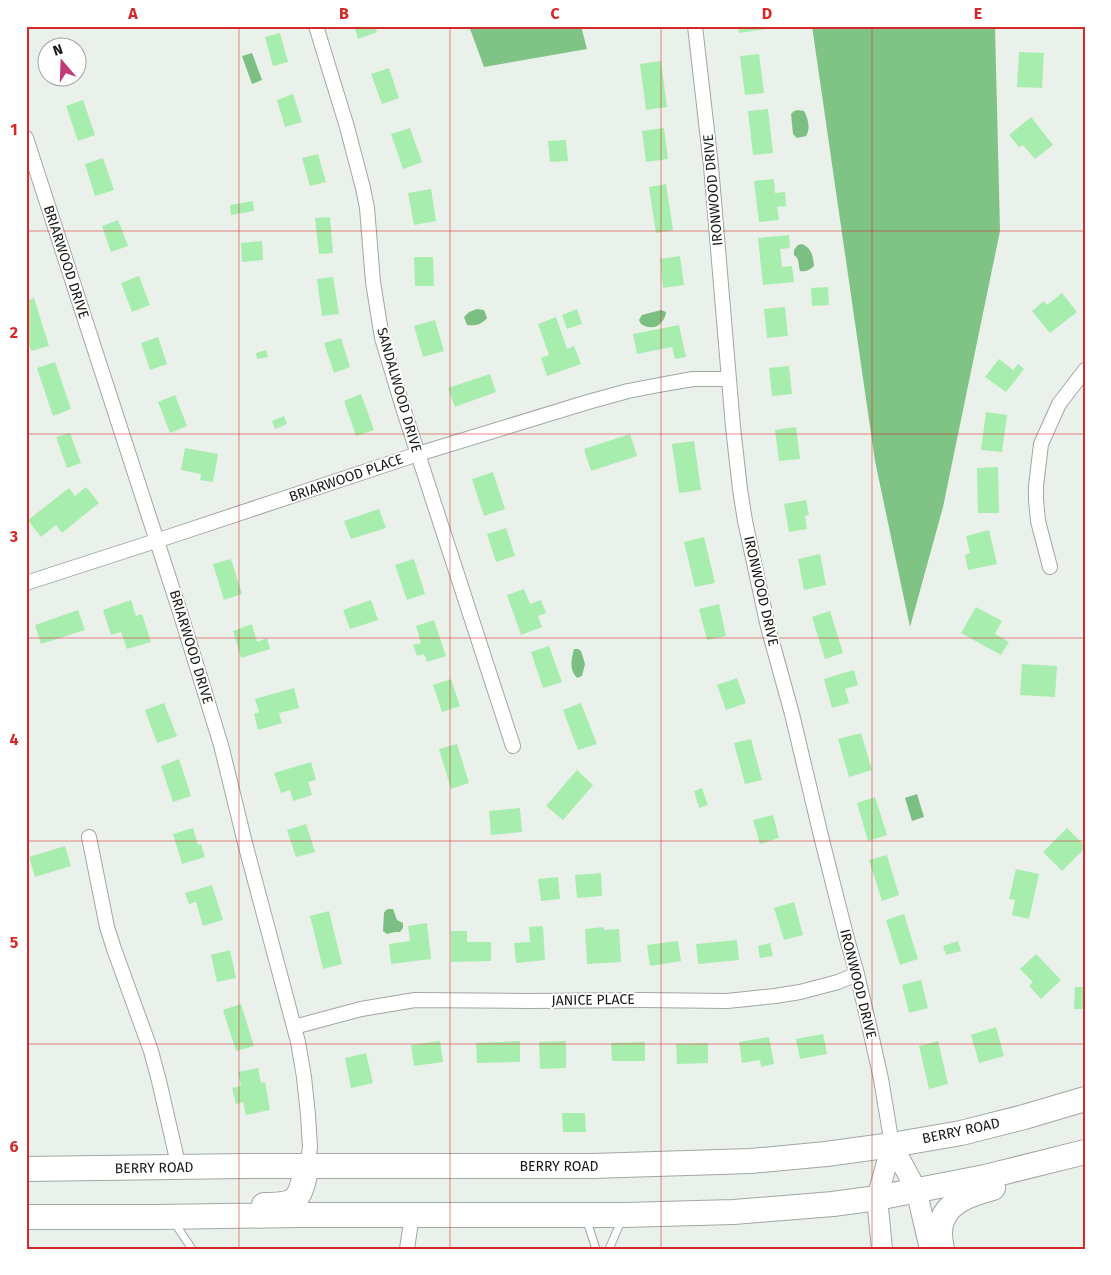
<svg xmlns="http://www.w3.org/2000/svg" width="1111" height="1275" font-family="'Fira Sans',sans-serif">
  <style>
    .forest { fill: #7fc385 }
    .water { fill: #7cbf82 }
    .building { fill: #a7edad }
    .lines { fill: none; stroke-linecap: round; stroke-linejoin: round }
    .service-casing { stroke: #a1a8a2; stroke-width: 9 }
    .minor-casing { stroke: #a1a8a2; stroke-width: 16 }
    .secondary-casing { stroke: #a1a8a2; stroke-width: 22 }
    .trunk-casing { stroke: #a1a8a2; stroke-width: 26 }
    .service { stroke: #fff; stroke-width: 7 }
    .minor { stroke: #fff; stroke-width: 14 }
    .secondary { stroke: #fff; stroke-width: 20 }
    .trunk { stroke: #fff; stroke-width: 24 }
    .grid { fill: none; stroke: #d62828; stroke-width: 1; stroke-opacity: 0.55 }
    .labels { text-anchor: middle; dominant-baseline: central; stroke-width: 4; stroke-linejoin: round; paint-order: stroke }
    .street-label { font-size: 14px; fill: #181a18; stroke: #fff }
    .neatline { fill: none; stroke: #d62828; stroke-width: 2 }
    .grid-label { font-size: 16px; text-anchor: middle; font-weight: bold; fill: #d62828 }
  </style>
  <rect width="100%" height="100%" fill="#eaf1ea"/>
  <!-- forest -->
  <path class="forest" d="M469,26h112l6,23 -103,18z
    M812,26h183l5,205 -57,276 -33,120 -35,-166z"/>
  <!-- water -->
  <path class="water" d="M252,53l10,27 -10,4 -10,-28z
    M798,110l6,1c4,8 7,17 2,25l-9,2 -4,-4 -2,-20 3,-3z
    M802,244c10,4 11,13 12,22 -4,4 -8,6 -14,5 -2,-6 0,-12 -6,-16v-5l4,-5z
    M477,309l7,1 3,8c-6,7 -12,8 -20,7l-3,-8 5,-5z
    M661,310l5,2c-1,8 -7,17 -17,15 -3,0 -5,-2 -8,-3l-2,-4 3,-5z
    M574,649h4l3,2 4,13 -3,12 -5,2c-8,-9 -6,-17 -3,-29z
    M917,794l7,23 -12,4 -7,-23z
    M388,909h5l4,11 6,3v5l-3,4h-5l-8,2 -4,-3 1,-18 1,-2z"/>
  <!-- building -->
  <path class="building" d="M354,26h21l2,6 -19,7z
    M738,26h28v3l-27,4z
    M280,33l8,29 -15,4 -8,-29z
    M65,40l3,8h-20l-1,8 -3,-9z
    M1019,52l25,1 -2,35 -25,-1z
    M759,54l5,39 -19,2 -5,-39z
    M661,61l6,46 -21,3 -6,-46z
    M389,68l10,30 -17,6 -11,-30z
    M293,94l9,28 -17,5 -8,-27z
    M83,100l12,35 -17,6 -12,-35z
    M768,109l5,44 -20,2 -5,-44z
    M1031,117l22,28 -18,14 -12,-14 -4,2 -10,-12z
    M410,128l12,34 -19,7 -12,-35z
    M664,128l4,31 -22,3 -4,-31z
    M566,140l2,21 -18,1 -2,-21z
    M318,154l8,28 -16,4 -8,-28z
    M103,158l11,32 -19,6 -10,-32z
    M774,179l1,14 10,-1 1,14 -9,1 2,13 -20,2 -5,-41z
    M666,184l7,46 -17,3 -7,-46z
    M431,189l5,32 -22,4 -6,-32z
    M253,201l1,10 -23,4 -1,-10z
    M330,217l3,36 -14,1 -4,-36z
    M118,220l10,26 -17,6 -9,-26z
    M789,235l1,13 -10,1 2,18 10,-1 2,16 -31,3 -5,-47z
    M262,241l1,19 -21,2 -1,-19z
    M680,256l4,29 -21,3 -3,-29z
    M414,257h19l1,29h-19z
    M139,276l11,29 -18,7 -11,-29z
    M333,277l6,37 -17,2 -5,-37z
    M828,287l1,18 -17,1 -1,-18z
    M1062,293l15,19 -27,21 -18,-22 12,-10 3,4z
    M34,298l15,48 -18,5 -5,-14v-36z
    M785,307l3,29 -21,2 -3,-29z
    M577,309l5,15 -15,5 -5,-14z
    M556,317l11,32 7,-3 7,18 -34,12 -6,-18 8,-3 -11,-31z
    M435,320l9,31 -21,6 -9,-31z
    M679,325l7,32 -11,2 -3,-12 -35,7 -4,-20z
    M158,337l9,27 -17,6 -9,-27z
    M341,338l9,29 -16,6 -10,-30z
    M266,350l2,7 -11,2 -1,-6z
    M999,359l14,11 5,-6 6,5 -18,23 -21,-15z
    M55,362l16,47 -18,7 -16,-48z
    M789,366l3,28 -20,2 -3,-28z
    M490,374l6,18 -41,15 -7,-19z
    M361,394l13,36 -18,6 -12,-35z
    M175,395l12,31 -17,7 -12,-31z
    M986,412l21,3 -5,37 -21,-2z
    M284,416l3,8 -12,5 -3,-8z
    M796,427l4,32 -21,2 -4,-31z
    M70,433l11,30 -14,5 -11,-31z
    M630,434l7,22 -46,15 -7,-22z
    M694,441l7,49 -22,3 -7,-49z
    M185,448l33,6 -5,28 -13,-2 1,-6 -20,-4z
    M998,467l1,46h-21l-1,-45z
    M493,472l12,37 -21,7 -12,-37z
    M86,487l13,16 -37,30 -6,-8 -15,12 -13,-17 41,-32 6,8z
    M806,500l3,15 -4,1 2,13 -18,3 -5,-28z
    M379,509l7,19 -35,11 -7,-18z
    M506,528l9,28 -19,6 -9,-28z
    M989,530l8,34 -29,6 -3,-15 5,-2 -4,-17z
    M704,537l11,46 -20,4 -11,-45z
    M820,554l6,31 -22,5 -6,-31z
    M231,559l11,35 -18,6 -11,-36z
    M414,559l11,35 -18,6 -12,-35z
    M524,589l6,15 11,-4 5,13 -8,3 4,11 -21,8 -14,-40z
    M131,600l5,16 6,-2 9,28 -24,7 -6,-17 -10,3 -8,-25z
    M371,600l7,20 -28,9 -7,-19z
    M719,604l7,32 -19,4 -8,-31z
    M976,607l26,14 -7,13 14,8 -8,13 -40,-22z
    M78,610l7,20 -44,14 -6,-19z
    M830,611l13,42 -18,6 -13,-42z
    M434,620l12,36 -19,6 -3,-8 -7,2 -4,-11 8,-2 -5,-17z
    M252,624l5,18 10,-4 3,11 -29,9 -8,-27z
    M549,646l13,36 -19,6 -12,-36z
    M1022,664l35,2 -2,31 -35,-2z
    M854,670l4,15 -13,4 4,14 -17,5 -8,-29z
    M737,678l9,25 -20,7 -9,-25z
    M451,679l9,27 -18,6 -9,-27z
    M294,688l5,20 -20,5 3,10 -24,7 -4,-16 5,-2 -4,-13z
    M164,703l13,33 -20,7 -12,-33z
    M581,703l16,41 -19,6 -15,-40z
    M861,733l11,37 -23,7 -11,-38z
    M751,739l11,41 -17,4 -11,-41z
    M457,744l12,39 -18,6 -12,-40z
    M179,759l12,37 -18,6 -12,-36z
    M311,762l5,18 -8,2 4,13 -19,6 -3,-11 -9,3 -7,-20z
    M577,770l16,15 -30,35 -17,-14z
    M702,788l6,17 -9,3 -5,-17z
    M875,797l12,38 -19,6 -11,-38z
    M520,808l2,24 -31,3 -2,-24z
    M773,815l6,23 -19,6 -7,-24z
    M306,824l9,28 -19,5 -9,-27z
    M193,828l5,17 3,-1 4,13 -23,7 -9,-30z
    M1067,828l18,18v2l-23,23 -19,-19z
    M65,846l6,20 -36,11 -6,-20z
    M887,855l12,40 -17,6 -13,-41z
    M1016,869l23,5 -10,45 -17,-4 3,-15 -6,-1z
    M601,873l1,23 -25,2 -2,-23z
    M558,877l2,22 -19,2 -3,-22z
    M212,885l11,35 -20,6 -7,-24 -7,2 -4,-11z
    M794,902l9,33 -19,5 -10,-32z
    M329,911l13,53 -19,5 -13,-53z
    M904,914l14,45 -18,6 -14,-45z
    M427,923l4,36 -40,5 -2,-20 21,-3 -2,-15z
    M543,926l2,34 -29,3 -2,-20 16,-1 -1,-15z
    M604,927v3l15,-1 2,33 -34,2 -2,-35z
    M451,931h16v11h24v19l-40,1z
    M737,940l2,20 -41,4 -2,-20z
    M678,941l3,20 -31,5 -3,-21z
    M958,941l3,10 -15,4 -3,-9z
    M770,943l3,13 -13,2 -2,-12z
    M230,950l6,28 -19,4 -6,-27z
    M1036,954l25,26 -20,19 -12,-13 4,-4 -13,-13z
    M921,980l7,28 -19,5 -7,-28z
    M1075,987h10v22h-11z
    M241,1004l13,42 -18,5 -13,-41z
    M996,1027l8,29 -25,7 -8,-28z
    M823,1034l4,20 -27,5 -4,-20z
    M769,1037l5,27 -13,3 -1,-7 -18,3 -3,-21z
    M440,1041l3,21 -29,4 -3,-21z
    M520,1041v21l-43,1 -1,-20z
    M566,1041v27l-26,1 -1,-27z
    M938,1041l10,43 -19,5 -10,-43z
    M645,1042v19h-33l-1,-18z
    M708,1043v20l-31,1 -1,-20z
    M366,1053l7,30 -22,5 -6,-30z
    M258,1068l3,15 4,-1 5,28 -24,5 -3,-13 -7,2 -4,-16 9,-2 -3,-14z
    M562,1113h23l1,19h-23z"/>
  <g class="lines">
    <!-- service casing -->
    <g class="service-casing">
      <path id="service" d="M586,1218l10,31
        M174,1222l18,27
        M609,1249l13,-30"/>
    </g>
    <!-- minor casing -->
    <g class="minor-casing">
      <path id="minor" d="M316,26l31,101 16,61 4,20 6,74 9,56 21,70 110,338
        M695,26l16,140 22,261 7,62 5,32 23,106 24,87 29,122 26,103 10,35 12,51 12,54 11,66
        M26,138l154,474 41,133 25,102 52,195 6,35 4,38 2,32 -3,20
        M1050,567l-12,-46 -2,-21v-14l5,-42 18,-40 26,-34
        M26,583l142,-46 250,-83 170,-52 40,-11 31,-6 34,-6h35
        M89,837l18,90 7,22 37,102 8,30 20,87
        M294,1027l67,-18 54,-9 114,1 113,-1 85,1 48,-5 25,-4 38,-10 19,-8
        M407,1249l5,-34"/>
    </g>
    <!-- secondary casing -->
    <g class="secondary-casing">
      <path id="secondary" d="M892,1145l24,44 14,60
        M882,1249l-5,-51 15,-53"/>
    </g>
    <!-- trunk casing -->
    <g class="trunk-casing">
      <path id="trunk" d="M26,1169l221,-3h345l159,-5 75,-7 66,-9 69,-12 63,-16 61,-18
        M264,1205c36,0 35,-6 43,-38
        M26,1217h130l143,-2h325l110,-3 99,-8 44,-6 108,-21 100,-25
        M942,1249c-1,-5 -2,-11 -2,-16 0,-30 30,-39 53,-45"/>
    </g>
    <!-- service -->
    <use href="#service" class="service"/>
    <!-- minor -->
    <use href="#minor" class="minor"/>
    <!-- secondary -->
    <use href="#secondary" class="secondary"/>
    <!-- trunk -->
    <use href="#trunk" class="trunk"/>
  </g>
  <!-- grid -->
  <path class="grid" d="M239,26v1223M450,26v1223M661,26v1223M872,26v1223M26,231h1059M26,434h1059M26,638h1059M26,841h1059M26,1044h1059"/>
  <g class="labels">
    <!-- street labels -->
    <g class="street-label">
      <text transform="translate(713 190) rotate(-95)">IRONWOOD DRIVE</text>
      <text transform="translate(66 262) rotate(72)">BRIARWOOD DRIVE</text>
      <text transform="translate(399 390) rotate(74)">SANDALWOOD DRIVE</text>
      <text transform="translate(346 478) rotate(-19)">BRIARWOOD PLACE</text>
      <text transform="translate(761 591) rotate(77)">IRONWOOD DRIVE</text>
      <text transform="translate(191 647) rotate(73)">BRIARWOOD DRIVE</text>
      <text transform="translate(858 984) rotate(76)">IRONWOOD DRIVE</text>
      <text transform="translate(593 1000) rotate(-1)">JANICE PLACE</text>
      <text transform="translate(961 1131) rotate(-12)">BERRY ROAD</text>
      <text x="559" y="1166">BERRY ROAD</text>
      <text transform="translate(154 1168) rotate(-1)">BERRY ROAD</text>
    </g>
  </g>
  <!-- border -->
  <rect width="1111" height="1275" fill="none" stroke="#ffffff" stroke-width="55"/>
  <!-- north arrow -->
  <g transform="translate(62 62) rotate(341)"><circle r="24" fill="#ffffff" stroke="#a3a3a3"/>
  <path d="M0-4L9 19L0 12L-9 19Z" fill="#c33b79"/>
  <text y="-8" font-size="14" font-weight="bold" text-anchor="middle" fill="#181a18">N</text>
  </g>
  <rect x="28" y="28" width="1056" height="1220" class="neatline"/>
  <g class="grid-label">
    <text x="133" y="19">A</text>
    <text x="344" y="19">B</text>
    <text x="555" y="19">C</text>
    <text x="767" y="19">D</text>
    <text x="978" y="19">E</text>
    <text x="14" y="135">1</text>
    <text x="14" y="338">2</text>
    <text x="14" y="542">3</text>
    <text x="14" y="745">4</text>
    <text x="14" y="948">5</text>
    <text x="14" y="1152">6</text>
  </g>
</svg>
